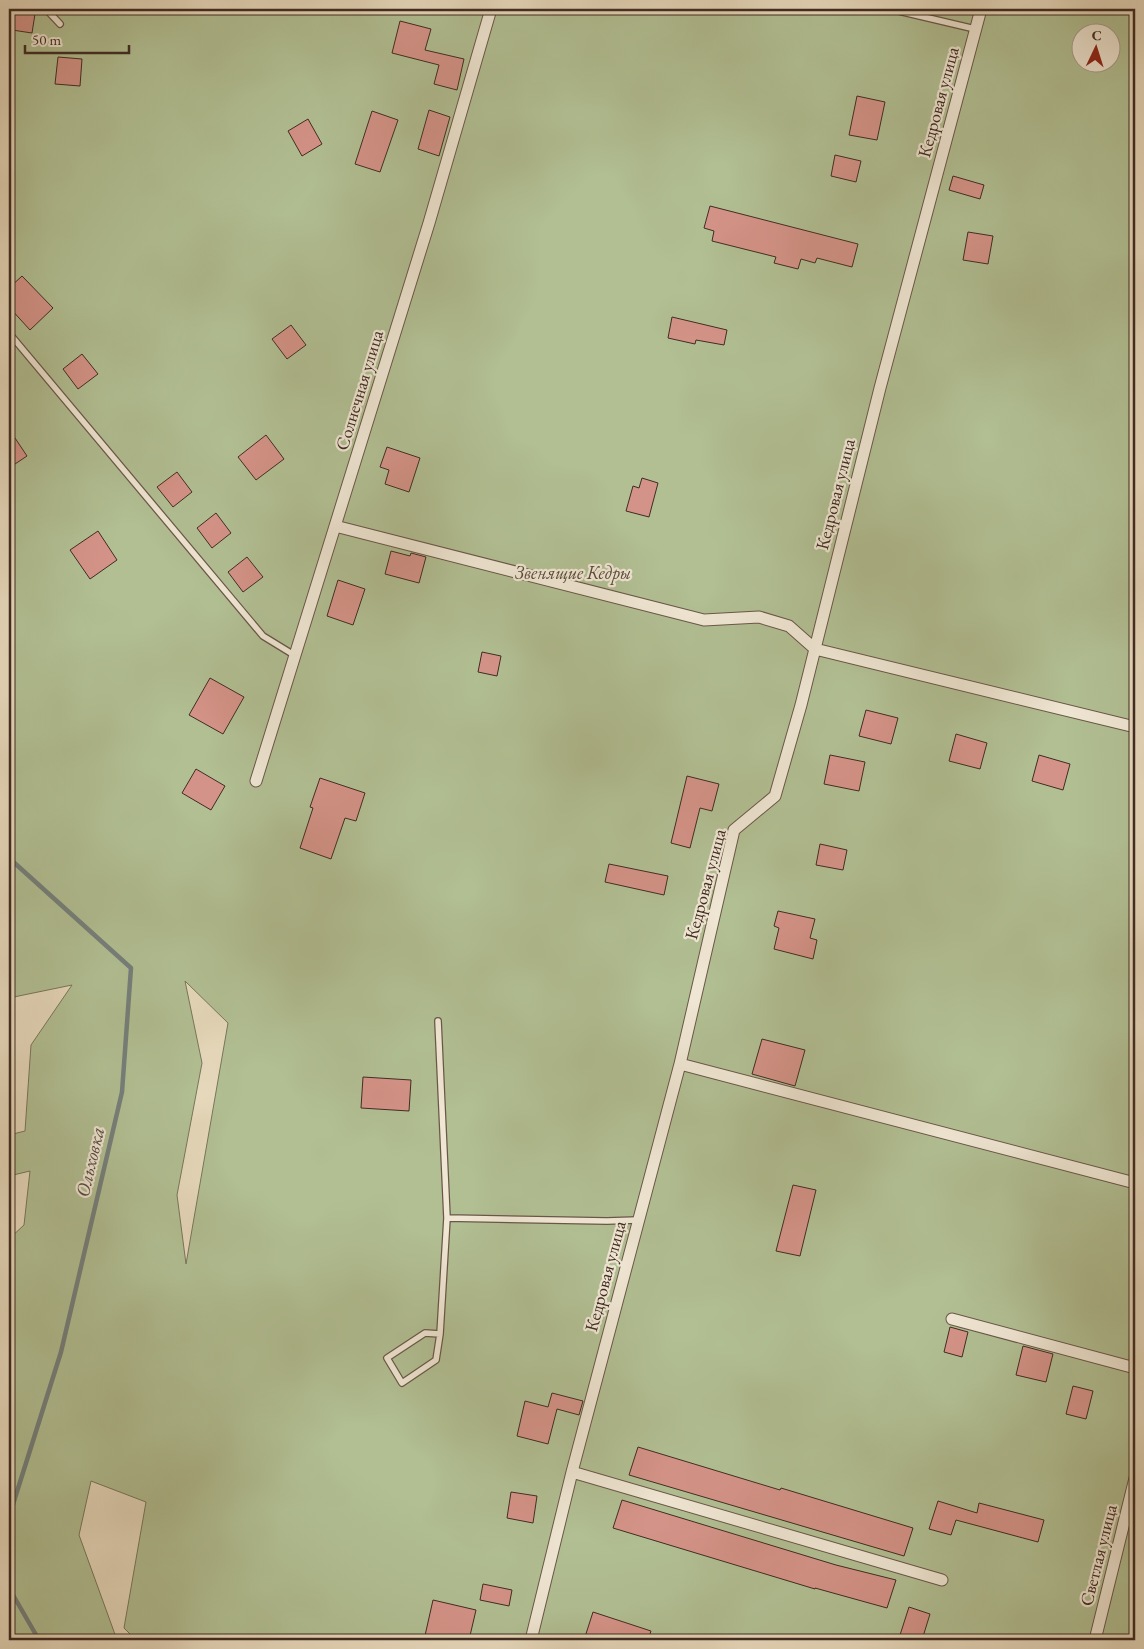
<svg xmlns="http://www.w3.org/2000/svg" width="1144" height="1649" font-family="'EB Garamond',serif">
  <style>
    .green { fill: #b1bf93; stroke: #78765b; fill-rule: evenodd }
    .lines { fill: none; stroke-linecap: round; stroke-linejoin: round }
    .stream { stroke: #75807c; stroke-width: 4.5 }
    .building { fill: #d49388; stroke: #402c23 }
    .lane-casing { stroke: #6a5749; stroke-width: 8 }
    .street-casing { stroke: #6a5749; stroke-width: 13 }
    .lane { stroke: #efe6d3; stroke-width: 5.5 }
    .street { stroke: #efe6d3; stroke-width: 11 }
    .labels { text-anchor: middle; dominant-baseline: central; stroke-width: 4.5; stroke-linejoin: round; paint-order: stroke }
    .street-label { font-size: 18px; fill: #402c23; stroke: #efe6d3 }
    .park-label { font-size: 18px; font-style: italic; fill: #574939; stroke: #efe6d3 }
    .water-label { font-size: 19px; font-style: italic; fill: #524841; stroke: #efe6d3 }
  </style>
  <rect width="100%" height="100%" fill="#e6d8bb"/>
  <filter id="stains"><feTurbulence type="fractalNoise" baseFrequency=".004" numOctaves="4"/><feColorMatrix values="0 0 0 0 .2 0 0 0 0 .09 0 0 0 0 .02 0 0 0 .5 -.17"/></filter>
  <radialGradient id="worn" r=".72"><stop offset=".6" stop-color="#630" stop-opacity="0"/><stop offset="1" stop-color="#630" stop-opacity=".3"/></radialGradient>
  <!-- green -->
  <path class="green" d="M9,9h1126v1631h-999l-12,-12 22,-126 -55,-21 -12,54 38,105h-108v-401l15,-14 6,-54 -21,5v-41l16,-4 6,-86 41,-60 -63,13zM1082,32h30v30h-30zM185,981l43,42 -42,241 -9,-69 25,-132z"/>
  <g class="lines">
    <!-- stream -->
    <path class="stream" d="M9,858l122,110 -9,124 -61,260 -52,165
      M9,1588l30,52"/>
  </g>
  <!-- building -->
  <path class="building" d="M15,11l20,3 -3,19 -20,-3z
    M400,21l31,8 -6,21 39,9 -7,31 -23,-6 5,-19 -47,-12z
    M58,57l24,2 -2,27 -25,-2z
    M857,96l28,6 -8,38 -28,-5z
    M429,110l21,7 -11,39 -21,-7z
    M372,111l26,9 -18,52 -25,-8z
    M308,119l14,25 -20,12 -14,-25z
    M835,155l26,6 -5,21 -25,-6z
    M953,176l31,9 -4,14 -31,-9z
    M710,206l148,38 -6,23 -35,-9 -2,5 -14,-4 -3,10 -24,-6 2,-6 -64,-16 2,-10 -10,-3z
    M968,232l25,4 -5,28 -25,-4z
    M22,276l31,32 -23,22 -21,-23v-19z
    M672,317l55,13 -3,15 -28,-5 -1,4 -27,-6z
    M291,325l15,20 -19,14 -15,-20z
    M82,354l16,20 -20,15 -15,-20z
    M9,429l18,27 -18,12z
    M266,435l18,24 -28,21 -18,-23z
    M387,447l33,11 -11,34 -24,-8 4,-14 -9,-3z
    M177,472l15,20 -19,15 -16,-20z
    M642,478l16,5 -9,34 -23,-6 7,-25 6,2z
    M216,513l15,20 -19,15 -15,-20z
    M98,531l19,29 -27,19 -20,-29z
    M391,551l19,5 1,-3 15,4 -7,26 -34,-9z
    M247,557l16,20 -20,15 -15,-20z
    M338,580l27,9 -12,36 -26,-9z
    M482,652l19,4 -4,20 -19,-4z
    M210,678l34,19 -21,37 -34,-19z
    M866,710l32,8 -7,26 -32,-8z
    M956,734l31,9 -7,26 -31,-8z
    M830,755l35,7 -6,29 -35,-7z
    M1039,755l31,9 -7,26 -31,-9z
    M196,769l29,17 -14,24 -29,-17z
    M687,776l32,8 -7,27 -12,-3 -10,40 -19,-5z
    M320,778l45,15 -9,28 -11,-3 -14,41 -31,-11 13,-40 -3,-1z
    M820,844l27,6 -4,20 -27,-5z
    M609,864l59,12 -4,19 -59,-13z
    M778,911l37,8 -5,19 7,2 -4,19 -39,-10 5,-21 -5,-2z
    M762,1039l43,11 -10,36 -43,-12z
    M363,1077l48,3 -2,31 -48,-3z
    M793,1185l23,5 -16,66 -24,-5z
    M950,1327l18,5 -6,25 -18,-5z
    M1023,1346l30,8 -7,28 -30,-7z
    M1073,1386l20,5 -7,28 -20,-5z
    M552,1393l31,8 -4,14 -22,-6 -9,35 -31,-8 8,-35 23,6z
    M638,1447l142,43 1,-2 132,40 -9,28 -275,-81z
    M511,1492l26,4 -4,27 -26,-5z
    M622,1500l214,65 60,15 -9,28 -72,-20v1l-202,-61z
    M938,1501l39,12 2,-10 65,17 -6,22 -82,-22 -5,15 -22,-6z
    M483,1584l29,6 -3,16 -29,-6z
    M433,1600l43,10 -7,30h-45z
    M909,1607l21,7 -8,26 -22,-5z
    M593,1612l58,19 -3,9h-64z"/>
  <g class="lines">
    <!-- lane casing -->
    <g class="lane-casing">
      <path id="lane" d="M46,9l14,15
        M890,9l85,20
        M9,333l254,303 31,19
        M438,1021l9,197 160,3 31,-1
        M440,1334l-15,-1 -38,25 15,25 34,-23 4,-26 7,-116"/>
    </g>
    <!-- street casing -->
    <g class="street-casing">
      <path id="street" d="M335,526l369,94 55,-3 30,9 26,23 320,78
        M256,781l173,-558 62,-214
        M680,1064l455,119
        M952,1319l183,49
        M572,1472l370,108
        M531,1640l41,-168 108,-408 54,-234 41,-34 26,-91 79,-317 101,-379
        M1095,1640l40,-162"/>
    </g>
    <!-- lane -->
    <use href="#lane" class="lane"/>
    <!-- street -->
    <use href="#street" class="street"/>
  </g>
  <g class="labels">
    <!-- street labels -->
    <g class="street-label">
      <text transform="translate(938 102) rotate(-75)">Кедровая улица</text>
      <text transform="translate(359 390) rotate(-73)">Солнечная улица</text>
      <text transform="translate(835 494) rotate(-76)">Кедровая улица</text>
      <text transform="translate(705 884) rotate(-75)">Кедровая улица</text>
      <text transform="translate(605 1276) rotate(-75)">Кедровая улица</text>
      <text transform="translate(1098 1555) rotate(-76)">Светлая улица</text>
    </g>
    <!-- park labels -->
    <g class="park-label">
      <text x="573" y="572">Звенящие Кедры</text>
    </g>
    <!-- water labels -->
    <g class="water-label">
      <text transform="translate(90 1162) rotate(-77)">Ольховка</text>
    </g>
  </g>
  <!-- margin -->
  <rect width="1144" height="1649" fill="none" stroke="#e6d8bb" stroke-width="30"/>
  <rect x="10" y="10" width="1124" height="1629" fill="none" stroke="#402c23" stroke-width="2.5"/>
  <rect x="15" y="15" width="1114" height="1619" fill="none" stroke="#402c23"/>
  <!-- north arrow -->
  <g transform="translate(1096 48) rotate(4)"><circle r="24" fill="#efe6d3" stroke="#a99c8d"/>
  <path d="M0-4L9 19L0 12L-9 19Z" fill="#8f2418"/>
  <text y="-8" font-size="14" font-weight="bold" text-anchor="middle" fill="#402c23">С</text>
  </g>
  <!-- scale -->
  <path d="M25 45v8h104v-8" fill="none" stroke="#402c23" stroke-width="2.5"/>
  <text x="32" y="45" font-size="15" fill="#402c23" stroke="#efe6d3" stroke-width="4" paint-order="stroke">50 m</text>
  <rect width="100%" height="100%" filter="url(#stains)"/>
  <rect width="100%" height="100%" fill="url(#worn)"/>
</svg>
